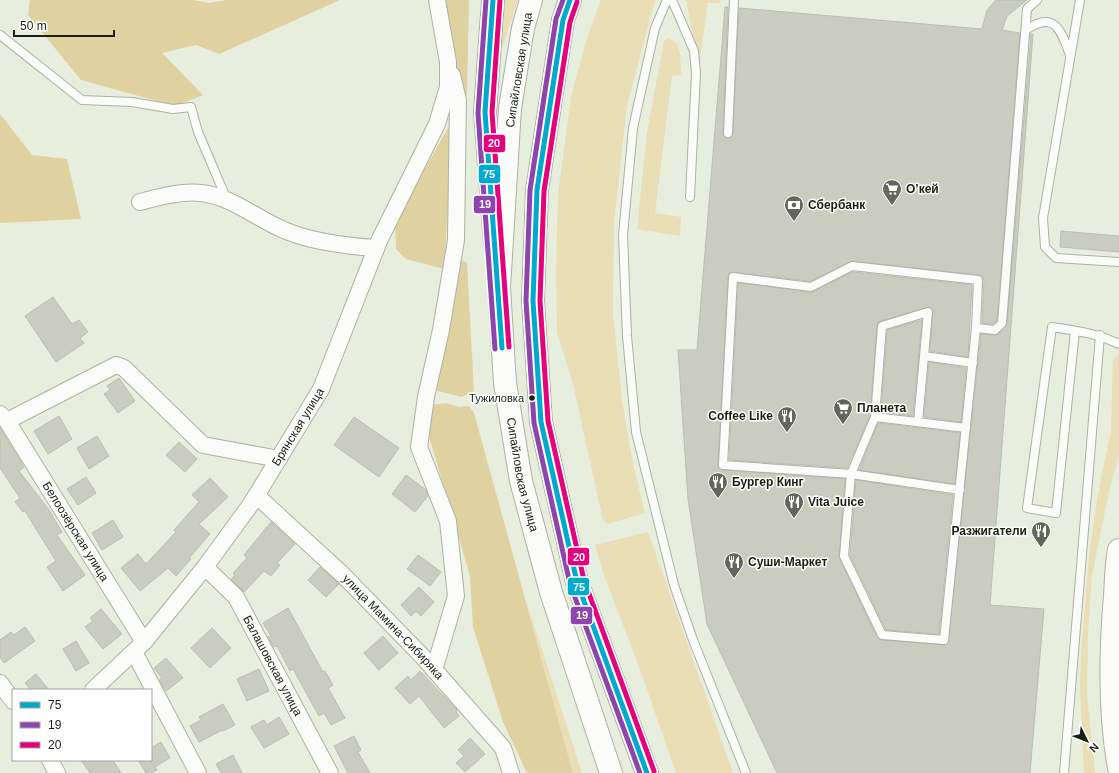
<svg xmlns="http://www.w3.org/2000/svg" width="1119" height="773" font-family="Arial,sans-serif">
  <style>
    .green { fill: #e9deb6 }
    .forest { fill: #e0d1a1 }
    .building { fill: #c9ccbe; stroke: #bbbeb0 }
    .lines { fill: none; stroke-linecap: round; stroke-linejoin: round }
    .lane-casing { stroke: #acb2a4; stroke-width: 10 }
    .street-casing { stroke: #acb2a4; stroke-width: 18 }
    .secondary-casing { stroke: #acb2a4; stroke-width: 24 }
    .primary-casing { stroke: #acb2a4; stroke-width: 24 }
    .lane { stroke: #fbfcfa; stroke-width: 8 }
    .street { stroke: #fbfcfa; stroke-width: 16 }
    .secondary { stroke: #fbfcfa; stroke-width: 22 }
    .primary { stroke: #fbfcfa; stroke-width: 22 }
    .bus-1-casing { stroke: #fff; stroke-width: 8 }
    .bus-2-casing { stroke: #fff; stroke-width: 8 }
    .bus-3-casing { stroke: #fff; stroke-width: 8 }
    .bus-1 { stroke: #00a9ce; stroke-width: 5 }
    .bus-2 { stroke: #8e44ad; stroke-width: 5 }
    .bus-3 { stroke: #e5007d; stroke-width: 5 }
    .bus-dot { fill: #1a1e13; stroke: #fff; stroke-width: 1.5 }
    .labels { text-anchor: middle; dominant-baseline: central; stroke-width: 3; stroke-linejoin: round; paint-order: stroke }
    .bus-label { font-size: 11px; fill: #1a1e13; stroke: #fff; text-anchor: end }
    .street-label { font-size: 12px; fill: #1a1e13; stroke: #fff }
    .poi-label { font-size: 12px; font-weight: bold; fill: #1a1e13; stroke: #fff; text-anchor: start }
    .line-badge { stroke: #fff; stroke-width: 1.5 }
    .badge-label { font-size: 11px; text-anchor: middle; font-weight: bold; fill: #fff }
  </style>
  <rect width="100%" height="100%" fill="#e7eedd"/>
  <!-- green -->
  <path class="green" d="M505,0h13l-17,52 -2,-1z
    M601,0h54l-28,106 -13,116 -1,92 9,86 11,64 12,49 -37,11 -5,-4 -30,-136 -16,-52 -1,-63 2,-75 13,-97 15,-56z
    M686,0h34v3h-12l-9,63z
    M669,38l9,7 2,9 1,21 -9,1 -17,137 26,4 -1,19 -43,-7 10,-96 17,-92z
    M1119,353v102l-9,32 -18,89 -4,58 -1,58 8,81h-11l-4,-86 1,-33 8,-98 8,-57 14,-69 2,-70z
    M648,532l85,241h-57l-39,-112 -32,-83 -10,-33z
    M526,600l56,173h-9z"/>
  <!-- forest -->
  <path class="forest" d="M30,0h163l16,3 18,-3h113l-121,54 -23,-9 -34,8 41,42 -28,11 -94,-26 -53,-65z
    M444,0h25l-2,95 -4,1 -11,-39z
    M0,114l32,41 35,4 14,60 -81,4z
    M448,128l5,3 -9,138 -38,-10 -10,-10 -1,-28z
    M461,261l6,1 7,129 -12,6 -28,-7 17,-73z
    M446,403l13,4 10,-1 5,7 99,360h-46l-24,-51 -30,-95 -3,-51 -44,-150 5,-21z"/>
  <!-- building -->
  <path class="building" d="M996,0h31l-20,16 -5,14 18,3 -23,288 -4,3 -11,-1 2,-43 -5,-5 -126,-14 -43,20 -80,-9 -2,5 -10,188v3l5,2 122,9 -6,79 38,79 5,3 62,5 4,-2 33,-309 16,1 10,-12 24,-289h2l-43,571 54,4 -14,164h-253l-70,-149 -19,-125 -10,-149h19l28,-343h3l-5,126 2,4 3,1 5,-5 6,-125 243,21 5,-19z
    M1061,231l58,5v16l-59,-5z
    M853,272l119,13 -4,72 -38,-6 3,-39 -4,-5 -49,14 -3,5 -7,90 -23,52 -118,-8 9,-177 73,9z
    M53,297l19,27 7,-4 9,12 -8,6 4,5 -28,19 -31,-46z
    M922,320l-9,96 -32,-4 6,-82z
    M929,362l37,6 -5,54 -37,-5z
    M119,378l16,23 -17,12 -14,-19 6,-4 -3,-4z
    M59,416l13,23 -24,15 -14,-23z
    M354,417l45,31 -20,29 -45,-32z
    M878,423l82,10 -5,51 -96,-14z
    M0,428l24,39 -5,4 30,39 13,22 -5,3 28,40 -22,16 -16,-24 9,-6 -31,-50 -2,1 -8,-10 5,-4 -20,-30z
    M97,436l12,20 -20,13 -12,-21z
    M179,442l18,17 -12,13 -19,-17z
    M406,475l20,15 2,6 -13,16 -23,-18z
    M86,477l10,16 -18,12 -11,-16z
    M210,478l18,19 -29,27 11,10 -21,24 2,1 -15,17 -8,-8 -28,23 -19,-23 17,-14 8,10 30,-32 -2,-2 25,-28 -7,-7z
    M856,480l97,15 -14,139 -53,-4 -36,-75z
    M113,520l10,17 -21,13 -10,-17z
    M271,522l24,22 -18,19 3,2 -9,11 -7,-5 -20,21 -13,-13 4,-4 -2,-2 14,-15 -3,-3z
    M418,555l23,17 -11,14 -23,-17z
    M320,567l19,17 -13,13 -18,-17z
    M419,587l15,15 -13,14 -5,-5 -5,5 -10,-11z
    M288,608l35,64 2,-1 8,14 -5,3 17,30 -14,7 -7,-12 -5,3 -26,-47 -3,2 -13,-25 -3,1 -6,-10 3,-1 -8,-13z
    M101,609l21,25 -19,15 -18,-22 8,-6 -3,-3z
    M25,627l10,14 -31,22 -4,-6v-17l11,-8 3,3z
    M212,628l19,20 -21,20 -19,-20z
    M383,636l15,17 -19,17 -15,-17z
    M76,641l13,22 -13,8 -13,-22z
    M166,658l17,20 -17,13 -7,-11 3,-2 -8,-10z
    M259,669l10,22 -22,10 -10,-22z
    M420,671l37,39 -1,2 3,4 -15,12 -25,-32 -9,8 -15,-16 13,-12 3,4z
    M36,674l13,16h-18l-6,-7z
    M223,704l12,21 -12,6 -1,-1 -23,12 -9,-16 11,-6 -2,-3z
    M279,717l10,17 -25,14 -13,-21 13,-7 3,5z
    M354,736l7,14 -3,2 12,21h-22l-14,-27z
    M470,738l15,16 -20,18 -9,-9 8,-7 -6,-6z
    M161,742l9,16 -15,9 2,3 -6,3h-5l-8,-13h13v-12z
    M233,755l9,18h-21l-5,-9z
    M81,760h32l8,13h-31z"/>
  <g class="lines">
    <!-- lane casing -->
    <g class="lane-casing">
      <path id="lane" d="M667,0l-12,28 -22,100 -10,107 4,101 9,96 38,153 19,55 53,133
        M672,0l22,51 2,22 -6,124
        M1080,0l-37,218 2,29 11,11 63,4
        M1026,30c28,-20 35,0 44,25
        M0,35l82,65 50,2 41,7 18,-2 7,25 29,68
        M728,133l6,-133
        M1075,331l-19,182 -29,-5 25,-181c25,4 44,6 67,17
        M924,356l49,7
        M875,417l7,-91 46,-14 -10,110
        M966,428l-91,-11 -24,57 -7,82 38,79 62,5 32,-312
        M960,490l-109,-16 -128,-9 10,-188 78,10 41,-21 126,14 -2,48 19,2 7,-7 25,-314 10,-9
        M1064,773l36,-438"/>
    </g>
    <!-- street casing -->
    <g class="street-casing">
      <g id="street">
        <path d="M140,202c19,-5 41,-11 61,-9 30,3 56,26 83,37 27,12 63,16 92,18"/>
        <path id="s1" d="M0,414l7,7 137,221"/>
        <path d="M7,421l109,-56 8,3 79,77 76,14"/>
        <path id="s2" d="M257,496l86,79 80,82 80,91 8,25"/>
        <path id="s3" d="M205,567l31,30 94,176"/>
        <path d="M134,652l64,121"/>
        <path d="M434,670l22,-74 -8,-75 -29,-74 7,-50 15,-67 15,-90 2,-140 -6,-25"/>
        <path d="M0,683l13,18"/>
        <path id="s4" d="M93,690l51,-48 61,-75 46,-63 70,-115 58,-148 58,-117 11,-37v-25l-11,-62"/>
        <path d="M50,760l7,13"/>
      </g>
    </g>
    <!-- secondary casing -->
    <g class="secondary-casing">
      <path id="secondary" d="M493,0l-8,112 10,130
        M1119,550c-3,15 -3,31 -4,46 -5,57 -6,116 4,172"/>
    </g>
    <!-- primary casing -->
    <g class="primary-casing">
      <g id="primary">
        <path id="s5" d="M531,0l-8,28 -13,80 -11,180 6,95 16,98 30,111 60,181"/>
        <path d="M570,0l-7,20 -26,170 -4,111 8,121 36,160 70,191"/>
      </g>
    </g>
    <!-- lane -->
    <use href="#lane" class="lane"/>
    <!-- street -->
    <use href="#street" class="street"/>
    <!-- secondary -->
    <use href="#secondary" class="secondary"/>
    <!-- primary -->
    <use href="#primary" class="primary"/>
    <!-- bus-1 casing -->
    <g class="bus-1-casing">
      <path id="bus-1" d="M493,0l-8,112 17,236
        M570,0l-7,20 -26,170 -4,111 8,121 36,160 70,191"/>
    </g>
    <!-- bus-2 casing -->
    <g class="bus-2-casing">
      <path id="bus-2" d="M486,0l-8,113 17,236
        M563,0l-7,19 -26,171 -4,111 8,122 36,161 70,189"/>
    </g>
    <!-- bus-3 casing -->
    <g class="bus-3-casing">
      <path id="bus-3" d="M500,0l-8,112 17,235
        M577,2l-7,20 -26,169 -4,110 8,120 36,159 70,191"/>
    </g>
    <!-- bus-1 -->
    <use href="#bus-1" class="bus-1"/>
    <!-- bus-2 -->
    <use href="#bus-2" class="bus-2"/>
    <!-- bus-3 -->
    <use href="#bus-3" class="bus-3"/>
  </g>
  <!-- icons -->
  <defs>
    <g id="supermarket-pin" transform="scale(1)"><path d="M0 17L-7.5 6A9.5 9.5 0 1 1 7.5 6Z" fill="#62675a" stroke="#fff"/><path d="M-6-5.5h2.5l.6 2H6L4.5 2H-2.5L-4.4-4H-6ZM-1.5 3.2a1.3 1.3 0 1 0 .1 0ZM3 3.2a1.3 1.3 0 1 0 .1 0Z" fill="#fff"/></g>
    <g id="bank-pin" transform="scale(1)"><path d="M0 17L-7.5 6A9.5 9.5 0 1 1 7.5 6Z" fill="#62675a" stroke="#fff"/><path d="M-6-4H6V4H-6ZM0-2.3a2.3 2.3 0 1 0 0 4.6a2.3 2.3 0 1 0 0-4.6Z" fill="#fff"/></g>
    <g id="restaurant-pin" transform="scale(1)"><path d="M0 17L-7.5 6A9.5 9.5 0 1 1 7.5 6Z" fill="#62675a" stroke="#fff"/><path d="M-5-6h1v4h1v-4h1v4h1v-4h1v5L-1.5 .5V6h-2V.5L-5-1ZM5-6V6H3V1.5H1.5Q1.5-4 5-6Z" fill="#fff"/></g>
  </defs>
  <g fill-rule="evenodd">
    <use href="#supermarket-pin" x="892" y="189"/>
    <use href="#bank-pin" x="794" y="205"/>
    <use href="#supermarket-pin" x="843" y="408"/>
    <use href="#restaurant-pin" x="787" y="416"/>
    <use href="#restaurant-pin" x="718" y="482"/>
    <use href="#restaurant-pin" x="794" y="502"/>
    <use href="#restaurant-pin" x="1041" y="531"/>
    <use href="#restaurant-pin" x="734" y="562"/>
  </g>
  <!-- markers -->
  <circle class="bus-dot" cx="532" cy="398" r="3.5"/>
  <g class="labels">
    <!-- bus labels -->
    <g class="bus-label">
      <text x="524" y="398">Тужиловка</text>
    </g>
    <!-- street labels -->
    <g class="street-label">
      <text transform="translate(519 70) rotate(-81)">Сипайловская улица</text>
      <text stroke="none"><textPath href="#s4" startOffset="335">Брянская улица</textPath></text>
      <text stroke="none"><textPath href="#s5" startOffset="479">Сипайловская улица</textPath></text>
      <text stroke="none"><textPath href="#s1" startOffset="140">Белоозёрская улица</textPath></text>
      <text stroke="none"><textPath href="#s2" startOffset="189">улица Мамина-Сибиряка</textPath></text>
      <text stroke="none"><textPath href="#s3" startOffset="121">Балашовская улица</textPath></text>
    </g>
    <!-- poi labels -->
    <g class="poi-label">
      <text x="906" y="189">О’кей</text>
      <text x="808" y="205">Сбербанк</text>
      <text x="857" y="408">Планета</text>
      <text x="773" y="416" text-anchor="end">Coffee Like</text>
      <text x="732" y="482">Бургер Кинг</text>
      <text x="808" y="502">Vita Juice</text>
      <text x="1027" y="531" text-anchor="end">Разжигатели</text>
      <text x="748" y="562">Суши-Маркет</text>
    </g>
  </g>
  <g class="line-badge">
    <rect x="483" y="134" width="23" height="19" rx="4" fill="#e5007d"/>
    <rect x="478" y="164" width="23" height="20" rx="4" fill="#00a9ce"/>
    <rect x="473" y="195" width="23" height="19" rx="4" fill="#8e44ad"/>
    <rect x="567" y="547" width="23" height="19" rx="4" fill="#e5007d"/>
    <rect x="567" y="577" width="23" height="19" rx="4" fill="#00a9ce"/>
    <rect x="570" y="606" width="23" height="19" rx="4" fill="#8e44ad"/>
  </g>
  <g class="badge-label">
    <text x="494" y="147">20</text>
    <text x="489" y="178">75</text>
    <text x="485" y="208">19</text>
    <text x="579" y="561">20</text>
    <text x="579" y="591">75</text>
    <text x="582" y="619">19</text>
  </g>
  <!-- legend -->
  <rect x="12" y="689" width="140" height="72" fill="#ffffff" stroke="#a3a5a1"/>
  <rect x="20" y="702" width="20" height="6" fill="#00a9ce" stroke="#a3a5a1"/>
  <text x="48" y="709" font-size="12" fill="#1a1e13">75</text>
  <rect x="20" y="722" width="20" height="6" fill="#8e44ad" stroke="#a3a5a1"/>
  <text x="48" y="729" font-size="12" fill="#1a1e13">19</text>
  <rect x="20" y="742" width="20" height="6" fill="#e5007d" stroke="#a3a5a1"/>
  <text x="48" y="749" font-size="12" fill="#1a1e13">20</text>
  <!-- north arrow -->
  <g transform="translate(1087 741) rotate(133)" stroke="#ffffff" stroke-width="3" paint-order="stroke">
  <path d="M0-3L7 15L0 10L-7 15Z" fill="#1a1e13"/>
  <text y="-6" font-size="11" font-weight="bold" text-anchor="middle" fill="#1a1e13">N</text>
  </g>
  <!-- scale -->
  <path d="M14 30v6h100v-6" fill="none" stroke="#1a1e13" stroke-width="2"/>
  <text x="20" y="30" font-size="12" fill="#1a1e13" stroke="#ffffff" stroke-width="3" paint-order="stroke">50 m</text>
</svg>
